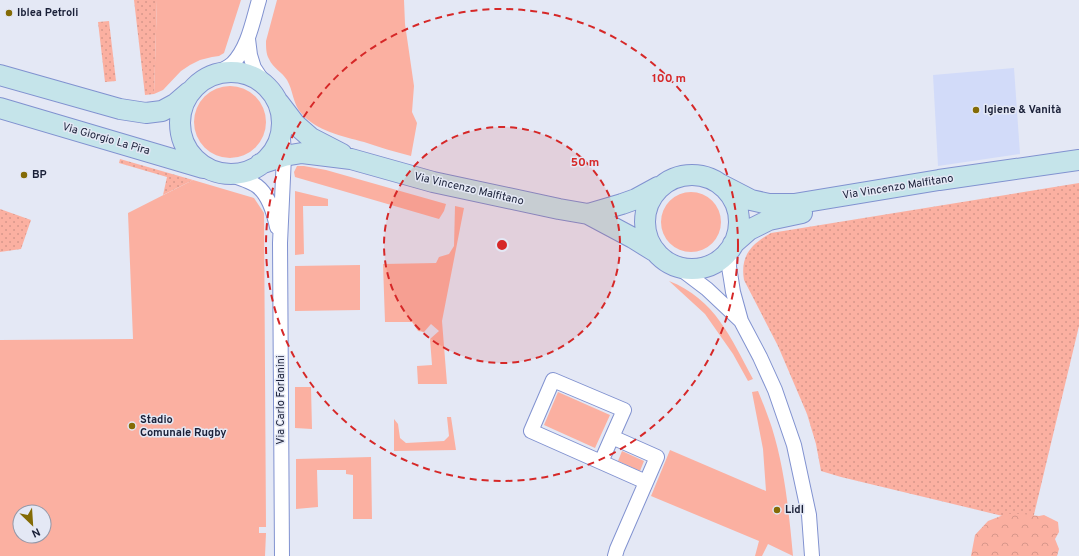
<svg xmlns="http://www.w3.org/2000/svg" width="1079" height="556" font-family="Overpass,sans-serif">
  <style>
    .built { fill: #d2dbf9 }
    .grass { fill: url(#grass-dots) }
    .forest { fill: url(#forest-crowns) }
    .garden { fill: #fbb0a1; fill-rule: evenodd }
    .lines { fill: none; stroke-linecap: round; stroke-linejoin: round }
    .street-casing { stroke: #8192d0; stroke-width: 16 }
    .secondary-casing { stroke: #8192d0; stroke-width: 22 }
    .street { stroke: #fff; stroke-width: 14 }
    .secondary { stroke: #c5e4ea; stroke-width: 20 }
    .ring { fill: none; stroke: #d62828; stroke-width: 2; stroke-dasharray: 7 5 }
    .poi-dot { fill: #846b06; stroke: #e4e8f5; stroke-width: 1.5 }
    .labels { text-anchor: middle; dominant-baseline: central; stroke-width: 3; stroke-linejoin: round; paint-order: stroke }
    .poi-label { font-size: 11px; font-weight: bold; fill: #191f37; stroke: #e4e8f5; text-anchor: start }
    .street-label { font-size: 11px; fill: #191f37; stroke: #e4e8f5 }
    .centre { fill: #d62828; stroke: #e4e8f5; stroke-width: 2 }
    .ring-label { font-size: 12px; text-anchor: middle; font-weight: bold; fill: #d62828; stroke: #e4e8f5; stroke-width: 3; stroke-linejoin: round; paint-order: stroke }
  </style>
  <defs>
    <pattern id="grass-dots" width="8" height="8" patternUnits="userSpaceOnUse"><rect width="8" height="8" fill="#fbb0a1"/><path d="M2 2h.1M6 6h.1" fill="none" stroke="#d7978b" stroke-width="1.8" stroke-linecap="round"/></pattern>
    <pattern id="forest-crowns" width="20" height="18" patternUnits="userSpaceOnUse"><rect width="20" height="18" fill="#fbb0a1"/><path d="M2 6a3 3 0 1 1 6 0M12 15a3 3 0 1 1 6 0" fill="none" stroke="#d7978b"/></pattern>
  </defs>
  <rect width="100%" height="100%" fill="#e4e8f5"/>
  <!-- built -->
  <path class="built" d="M1014,68l6,86 -82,12 -5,-91z"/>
  <!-- grass -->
  <path class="grass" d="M134,0h23l-3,94 -9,1z
    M109,21l7,60 -11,1 -7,-60z
    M120,159l73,21 -30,15 4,-18 -48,-14z
    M1079,183v143l-47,197 -191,-46 -20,-6 -5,-27 -9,-30 -29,-68 -34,-66c-4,-24 7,-36 27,-47z
    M0,209l31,11 -10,29 -21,3z"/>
  <!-- forest -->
  <path class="forest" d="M1006,514h16l17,2 5,-1 14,7 1,10 -4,7 4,10 -2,7h-86l4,-21 13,-14z"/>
  <!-- garden -->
  <path class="garden" d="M157,0h84l-17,53 -5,3 -7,1 -12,3 -10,5 -9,6 -18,19 -9,4z
    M277,0h127l1,24 9,62 -2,26 5,11 -6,33c-16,-4 -32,-9 -47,-14 -22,-6 -48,-11 -63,-29 -8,-9 -8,-23 -14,-33 -5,-8 -14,-12 -18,-21 -3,-5 -3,-12 -3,-18z
    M194 122a36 36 0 1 1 72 0a36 36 0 1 1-72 0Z
    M297,166h7l22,4 120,34 -2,7 -5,8 -144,-42 -1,-5z
    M193,180l61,18 10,15 2,314h-7v6h7l-1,23h-265v-216l133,-1 -5,-126zM20,512h24v24h-24z
    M295,191l33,8v7h-25l1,48 -9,1z
    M661 222a30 30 0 1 1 60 0a30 30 0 1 1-60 0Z
    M455,206l9,2 -22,113 5,63h-29l-1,-18 15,-1 -2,-26 9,-8 -8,-7 -7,8 -6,-1 -6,-9h-27l-2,-58 53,-1 3,-6 10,-3 5,-8z
    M360,265v45l-65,1v-45z
    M669,281c46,18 62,57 84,98l-5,2 -15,-27 -28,-40z
    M295,387h16l1,42 -17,-1z
    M758,391c5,12 10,25 14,37 13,42 17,85 21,128l-25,-12 -6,12h-7l4,-15 -108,-45 19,-46 96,41 -3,-42 -11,-57z
    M558,392l52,23 -15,33 -51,-23z
    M447,417h4l5,33 -62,1v-32l4,5 2,14 6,5 38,-2 5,-5z
    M622,451l22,10 -4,10 -22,-10z
    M371,457l1,62h-19v-44l-7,-1v-4h-29l1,37 -22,2v-50z"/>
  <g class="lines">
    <!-- street casing -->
    <g class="street-casing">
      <path id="street" d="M248,39l2,16 4,13 12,18
        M213,75c6,-3 14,-7 19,-11 16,-15 21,-44 27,-64
        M282,121l2,35 -4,87 2,313
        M224,173c10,3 25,7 33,13 12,9 17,27 20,41
        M730,249l-1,18 2,12 2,13 8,29 19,36 15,33 19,55 15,70 3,41
        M678,267l29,22 34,32
        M601,462l11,-25
        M615,556l2,-7 40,-92 -45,-20 12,-27 -71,-30 -22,51 115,51"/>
    </g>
    <!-- secondary casing -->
    <g class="secondary-casing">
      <path id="secondary" d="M180 123a51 51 0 1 1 102 0a51 51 0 1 1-102 0Z
        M0,75l120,34 26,4 16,-2 13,-7 14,-12
        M279,103l16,21 16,14 31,16
        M0,108l203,60
        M260,164l24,-8 18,-3 49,6 82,23 126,27 29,5 45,24 21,13
        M645 222a47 47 0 1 1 94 0a47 47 0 1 1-94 0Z
        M720,184l31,16 18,4h25l145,-24 140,-20
        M588,214l34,-10 14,-5 22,-12
        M733,244l16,-14 20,-10 33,-7"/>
    </g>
    <!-- street -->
    <use href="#street" class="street"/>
    <!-- secondary -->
    <use href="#secondary" class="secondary"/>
  </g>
  <!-- distance rings -->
  <circle cx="502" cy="245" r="118" fill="#d62828" fill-opacity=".12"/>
  <g class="ring">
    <circle cx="502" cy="245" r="118"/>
    <circle cx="502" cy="245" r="236"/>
  </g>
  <!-- markers -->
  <g class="poi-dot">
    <circle cx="9" cy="13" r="4"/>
    <circle cx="976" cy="110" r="4"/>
    <circle cx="24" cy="175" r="4"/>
    <circle cx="132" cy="426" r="4"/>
    <circle cx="777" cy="510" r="4"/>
  </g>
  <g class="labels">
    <!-- poi labels -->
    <g class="poi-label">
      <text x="17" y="13">Iblea Petroli</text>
      <text x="984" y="110">Igiene &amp; Vanità</text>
      <text x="32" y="175">BP</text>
      <text x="140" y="420">Stadio<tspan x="140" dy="13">Comunale Rugby</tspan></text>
      <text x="785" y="510">Lidl</text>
    </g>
    <!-- street labels -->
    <g class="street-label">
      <text transform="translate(106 139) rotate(16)">Via Giorgio La Pira</text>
      <text transform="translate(898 187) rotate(-9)">Via Vincenzo Malfitano</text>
      <text transform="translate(469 189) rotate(13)">Via Vincenzo Malfitano</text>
      <text transform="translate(281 400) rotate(-90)">Via Carlo Forlanini</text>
    </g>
  </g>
  <circle cx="502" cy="245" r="6" class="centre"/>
  <g class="ring-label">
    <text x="669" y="82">100 m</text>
    <text x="585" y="166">50 m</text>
  </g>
  <!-- north arrow -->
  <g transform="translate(32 524) rotate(155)"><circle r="19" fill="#e4e8f5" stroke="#9398a9"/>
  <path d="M0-3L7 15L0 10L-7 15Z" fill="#846b06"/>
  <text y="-6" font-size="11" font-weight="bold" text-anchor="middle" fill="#191f37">N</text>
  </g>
</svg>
